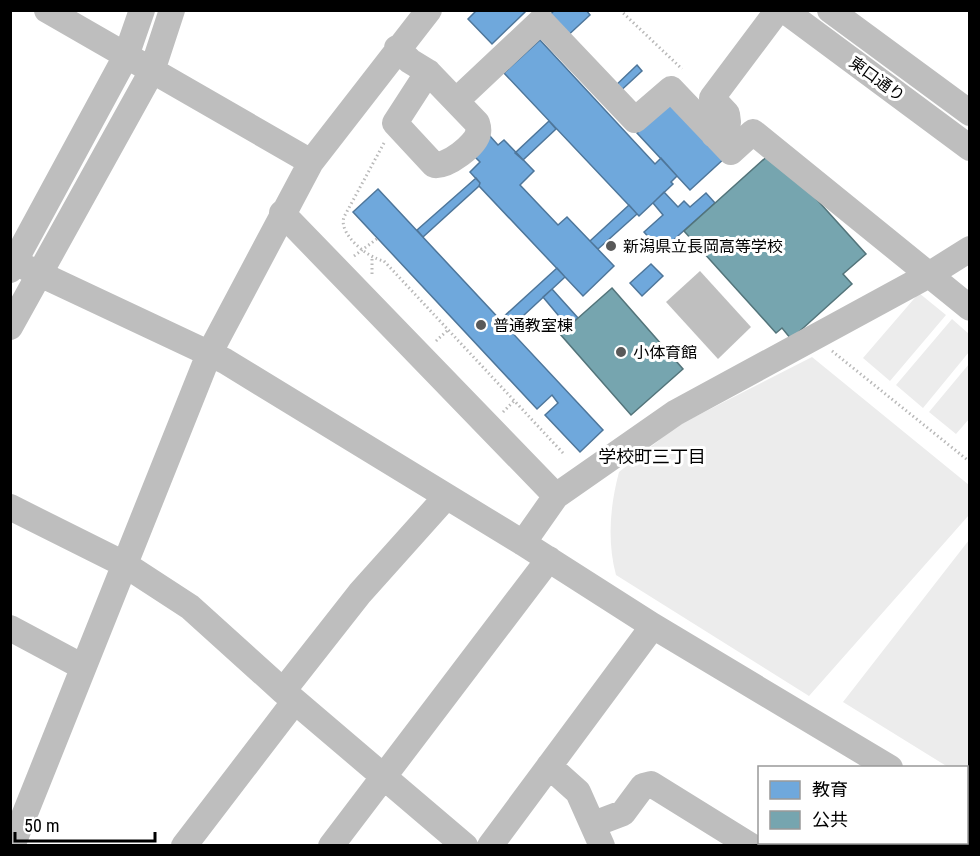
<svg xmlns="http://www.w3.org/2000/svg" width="980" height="856" font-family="'Roboto Condensed','Noto Sans JP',sans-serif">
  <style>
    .green { fill: #ececec }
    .water { fill: #bfbfbf }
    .schools { fill: #6fa8dc; stroke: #4e769a; stroke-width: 1.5 }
    .public { fill: #76a5af; stroke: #53747a; stroke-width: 1.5 }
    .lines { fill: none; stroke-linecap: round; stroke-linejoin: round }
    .path { stroke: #b9b9b9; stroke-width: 3; stroke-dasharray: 1.5 3; stroke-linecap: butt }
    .minor { stroke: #bebebe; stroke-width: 26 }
    .poi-dot { fill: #595959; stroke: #fff; stroke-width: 2 }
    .labels { text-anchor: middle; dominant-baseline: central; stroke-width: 6; stroke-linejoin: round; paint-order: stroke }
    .street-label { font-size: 16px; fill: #000; stroke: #fff }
    .poi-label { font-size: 16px; fill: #000; stroke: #fff; text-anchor: start }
    .neighbourhood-label { font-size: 18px; fill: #000; stroke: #fff }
  </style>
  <rect width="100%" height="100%" fill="#fff"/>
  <!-- green -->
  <path class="green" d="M919,293l27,22 -56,66 -27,-23z
    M952,319l17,15v18l-46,56 -27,-23z
    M812,357l157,128v30l-160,181 -193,-121c-9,-34 -6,-69 3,-103l58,-46z
    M969,364v55l-13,15 -27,-22z
    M969,540v241l-2,-2 -1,-11 -18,-1 -105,-65z"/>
  <!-- water -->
  <path class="water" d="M700,271l51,56 -33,32 -52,-57z"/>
  <!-- schools -->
  <path class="schools" d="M477,10h47l1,2 -33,32 -24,-25z
    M555,10h31l4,5 -26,24 -19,-20z
    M540,40l115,124 6,-6 16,18 -6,6 2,2 -34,32 -135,-143z
    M637,65l5,6 -26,24 -5,-5z
    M674,99l53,57 -37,34 -53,-57z
    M549,121l7,8 -33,31 -8,-7z
    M489,135l9,10 6,-5 30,31 -14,14 38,40 9,-8 47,49 -31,30 -104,-110 1,-3 -10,-11 10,-10 -9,-9z
    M476,178l4,5 -1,3 -56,51 -6,-7z
    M378,189l225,241 -23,22 -35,-37 13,-12 -6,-8 -15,14 -184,-197z
    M664,192l14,15 6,-6 6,6 16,-14 9,10 -54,48 -17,-19 19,-17 -10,-12z
    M629,205l8,9 -39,35 -8,-8z
    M651,264l12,12 -21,20 -12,-13z
    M557,268l8,9 -56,52 -9,-9z
    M552,289l26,29 -10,9 -25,-30z
    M966,832l4,2v12h-23l-4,-4h23z
    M862,842h51l5,4h-51z"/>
  <!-- public -->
  <path class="public" d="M773,151l93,103 -23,20 9,10 -61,55 -9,-11 -6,5 -92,-102z
    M612,288l71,81 -52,46 -71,-81z"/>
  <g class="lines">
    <!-- path -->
    <path class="path" d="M620,10l62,59
      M384,143l-40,74c-6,17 24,41 40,44l179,192
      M354,256l24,-18
      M372,259v15
      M436,341l12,-11
      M832,351l138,111
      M503,412l11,-11
      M834,846l2,-4"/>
    <!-- minor -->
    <path class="minor" d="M47,10l264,152
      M784,10l186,138
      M830,10l140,103
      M397,48l13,13 18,11 49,51c1,3 2,6 1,10 -2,12 -31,34 -44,32l-39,-42 33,-51
      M457,100l84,-79 94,99 36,-31 60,63 22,-20 217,176
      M714,135l14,-13 -1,-8 -15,-16 66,-88
      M282,213l274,283
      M10,260l215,101 298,182 130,83 237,142
      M10,270l116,-214 16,-46
      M10,327l142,-256 20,-61
      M10,507l114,57 66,43 93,84 182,155
      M523,543l33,-47 119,-83 252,-137 43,-27
      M10,628l73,39
      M283,691l77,-98 86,-96
      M549,766l29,26 24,54
      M966,813l4,2
      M594,824l29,-11 20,-27 8,-2 100,62
      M12,846l197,-492 102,-192 118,-152
      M184,846l111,-145
      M331,846l218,-287
      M490,846l163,-220"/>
  </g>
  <!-- markers -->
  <g class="poi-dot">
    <circle cx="611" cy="246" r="6"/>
    <circle cx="481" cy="325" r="6"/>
    <circle cx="621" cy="352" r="6"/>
  </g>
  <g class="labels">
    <!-- street labels -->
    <g class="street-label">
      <text transform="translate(877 79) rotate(36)">東口通り</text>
    </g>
    <!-- poi labels -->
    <g class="poi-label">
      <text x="623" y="246">新潟県立長岡高等学校</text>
      <text x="493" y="325">普通教室棟</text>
      <text x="633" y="352">小体育館</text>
    </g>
    <!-- neighbourhood labels -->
    <g class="neighbourhood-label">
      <text x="652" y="456">学校町三丁目</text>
    </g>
  </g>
  <!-- border -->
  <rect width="980" height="856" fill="none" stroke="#000000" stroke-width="24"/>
  <!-- legend -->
  <rect x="758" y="766" width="210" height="78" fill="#ffffff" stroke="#999999" stroke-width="1.5"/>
  <rect x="770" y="781" width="30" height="18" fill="#6fa8dc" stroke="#999999" stroke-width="1.5"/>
  <text x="812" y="796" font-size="18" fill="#000000">教育</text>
  <rect x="770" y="811" width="30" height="18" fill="#76a5af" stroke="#999999" stroke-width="1.5"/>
  <text x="812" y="826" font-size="18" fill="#000000">公共</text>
  <!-- scale -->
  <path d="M15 832v9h140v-9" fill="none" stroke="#000000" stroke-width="3"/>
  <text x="24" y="832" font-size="18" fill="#000000" stroke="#ffffff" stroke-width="4.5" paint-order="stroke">50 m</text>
</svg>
